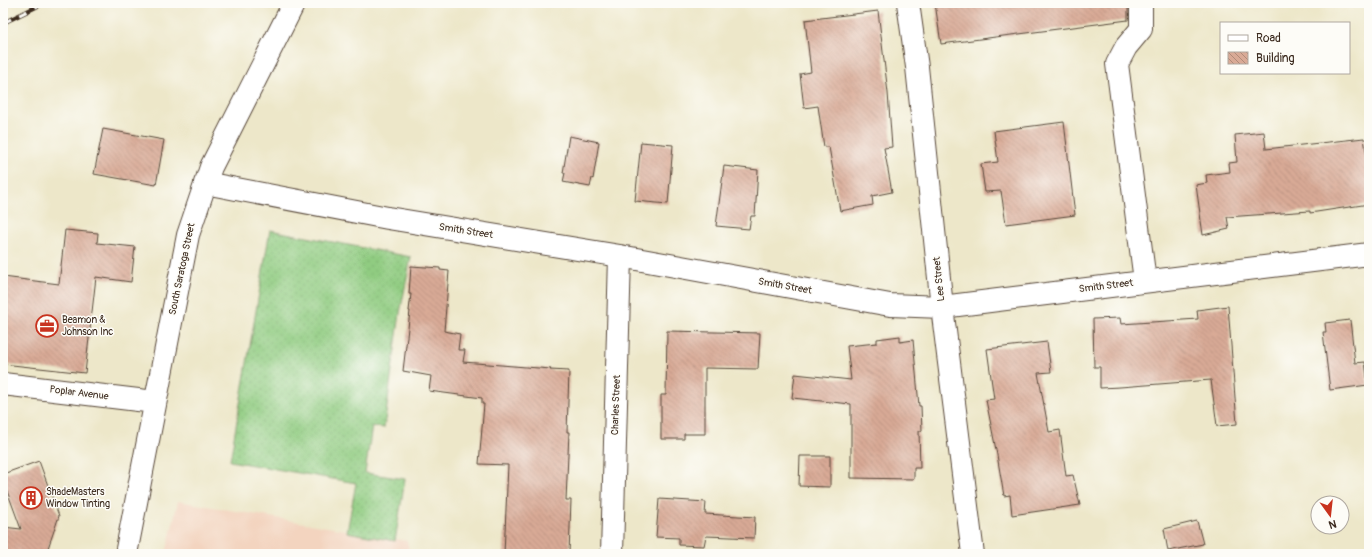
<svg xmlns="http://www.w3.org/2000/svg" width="1372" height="557" font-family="Pangolin,sans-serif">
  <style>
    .built { fill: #f3d4bf }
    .grass { fill: url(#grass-dots); stroke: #667b50 }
    .building { fill: url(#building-back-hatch) }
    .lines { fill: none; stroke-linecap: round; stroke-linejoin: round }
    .minor-casing { stroke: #564638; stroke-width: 24 }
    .minor { stroke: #fff; stroke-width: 22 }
    .rail-casing { stroke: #3b2a1e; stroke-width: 4.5 }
    .rail { stroke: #fdfcf7; stroke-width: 3; stroke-dasharray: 9; stroke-linecap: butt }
    .labels { text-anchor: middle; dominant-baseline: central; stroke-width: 3; stroke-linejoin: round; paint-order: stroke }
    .street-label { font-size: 10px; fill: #3b2a1e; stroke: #fdfcf7 }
    .poi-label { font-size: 10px; fill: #3b2a1e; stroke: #fdfcf7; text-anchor: start }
  </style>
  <defs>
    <pattern id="grass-dots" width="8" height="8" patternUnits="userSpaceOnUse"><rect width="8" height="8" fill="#90cc81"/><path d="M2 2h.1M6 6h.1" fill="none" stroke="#7daf6f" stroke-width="1.8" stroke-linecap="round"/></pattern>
    <pattern id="building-back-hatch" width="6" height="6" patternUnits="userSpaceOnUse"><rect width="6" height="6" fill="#d9aa96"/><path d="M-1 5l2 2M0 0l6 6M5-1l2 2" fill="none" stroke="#b18b7a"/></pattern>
  </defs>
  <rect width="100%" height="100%" fill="#fdfcf7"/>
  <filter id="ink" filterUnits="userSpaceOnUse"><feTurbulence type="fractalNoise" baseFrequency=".025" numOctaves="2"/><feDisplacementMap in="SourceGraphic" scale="8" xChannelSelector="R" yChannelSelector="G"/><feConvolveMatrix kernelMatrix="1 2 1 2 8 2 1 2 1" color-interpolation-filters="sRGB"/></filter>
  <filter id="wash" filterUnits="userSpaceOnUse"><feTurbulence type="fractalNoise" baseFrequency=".012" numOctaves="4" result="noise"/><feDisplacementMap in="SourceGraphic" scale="16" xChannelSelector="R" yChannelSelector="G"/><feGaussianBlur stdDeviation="0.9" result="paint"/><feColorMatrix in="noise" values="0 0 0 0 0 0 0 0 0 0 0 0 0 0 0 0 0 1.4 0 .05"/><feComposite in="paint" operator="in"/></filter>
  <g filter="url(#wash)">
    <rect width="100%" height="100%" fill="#ede7c9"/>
    <!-- built -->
    <path class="built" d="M178,501l229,40 3,13h-244z"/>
    <!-- grass -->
    <path class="grass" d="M270,230l141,27 -11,56 -16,115 -12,-2 -7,47 40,6 -10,62 -48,-9 9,-49 -126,-22z"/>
    <g id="blocks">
      <!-- building -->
      <path class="building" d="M935,3h193v17l-187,24z
        M878,11l10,82 4,54 -8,1 8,44 -20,4 1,9 -33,6 -11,-64h-5l-6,-41 -14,2 -4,-34 11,-2 -6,-52z
        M1064,122l11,93 -69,9 -5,-33 -16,1 -4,-28 17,-2 -4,-31z
        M103,129l61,11 -8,45 -62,-11z
        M1264,132l2,17 98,-11 5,33v33l-59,9v-2l-83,6 2,12 -26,6 -7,-50 11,-2 -1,-8 24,-3 -1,-9 8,-1 -2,-27z
        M569,136l30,6 -6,37 -1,-1 -2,9 -27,-5 2,-9h-2z
        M641,142l32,3 -5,59 -33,-3z
        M724,166l34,4 -3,46h-4l-2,13 -33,-3z
        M65,230l33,3 -1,10 38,4 -4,35 -35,-5 -11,96 -82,-9v-87l56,7z
        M411,266l29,2v2l9,1 -5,60 16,3 -2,16h7l-2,12 88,7 -1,1 19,1 -2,61h2l-3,68h5l-2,54h-65l4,-89 -29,-1 5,-60h-2v-6l-53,-7 2,-15 -28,-5 7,-60h-1l2,-17h-2z
        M1228,306l9,118 -20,2 -6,-46 -91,7 -20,1v-21h-6l-1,-48 27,-1 1,6 77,-5 -1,-9z
        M1350,320l5,43 10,-1 3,23 -38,5 -7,-58h3l-1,-9z
        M667,331l93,2 -2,36 -53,-1v66h-21v5h-23v-44h5z
        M900,336v6l13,-2 6,66h2l1,25h-3l1,37h-6v11l-63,-1v-74l-59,-6 3,-24 56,6 -4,-34 30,-3v-4z
        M1047,342l4,30 -13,1 11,59 11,-2 6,46 7,-1 7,30 -68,10 -2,-20 -6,1 -7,-41 -11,-55 8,-1 -7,-50z
        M800,456h30v31l-31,-1z
        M39,461l20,55 -13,38h-43v-27l18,2 -18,-49v-6z
        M659,499l47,3 -1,12 50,3 -1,21 -48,-2 -2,10 -25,-1v-7l-23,-1z
        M1197,521l6,23 -35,7 -4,-22z"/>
    </g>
  </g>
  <g filter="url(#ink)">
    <use href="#blocks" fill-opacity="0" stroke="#564638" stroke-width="1"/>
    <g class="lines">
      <!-- minor casing -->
      <g class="minor-casing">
        <path id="minor" d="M908,3l9,64 25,240 31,247
          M1141,3v26l-15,18 -9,17 28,217
          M205,183l183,35 232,38 270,49 52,2 427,-53
          M3,384l152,18
          M126,554l62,-319 23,-68 83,-164
          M612,554l8,-298"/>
      </g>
      <!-- minor -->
      <use href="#minor" class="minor"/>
      <!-- rail casing -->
      <g class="rail-casing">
        <path id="rail" d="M3,4l3,-1
          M3,23l41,-20"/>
      </g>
      <!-- rail -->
      <use href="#rail" class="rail"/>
    </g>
  </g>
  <!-- icons -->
  <defs>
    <g id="office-ring" transform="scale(1.15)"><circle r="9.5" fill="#fdfcf7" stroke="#c8321e" stroke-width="1.5"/><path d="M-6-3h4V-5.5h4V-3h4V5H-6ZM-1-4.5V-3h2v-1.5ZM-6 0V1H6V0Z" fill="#c8321e"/></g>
    <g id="building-ring" transform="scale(1.15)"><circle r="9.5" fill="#fdfcf7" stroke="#c8321e" stroke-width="1.5"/><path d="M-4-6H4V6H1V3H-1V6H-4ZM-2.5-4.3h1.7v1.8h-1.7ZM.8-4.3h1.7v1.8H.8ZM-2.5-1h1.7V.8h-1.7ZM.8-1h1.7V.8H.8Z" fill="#c8321e"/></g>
  </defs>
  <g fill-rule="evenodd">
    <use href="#office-ring" x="47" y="326"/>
    <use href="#building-ring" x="31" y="498"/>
  </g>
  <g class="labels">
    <!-- street labels -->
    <g class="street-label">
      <text transform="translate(466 231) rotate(9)">Smith Street</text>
      <text transform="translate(182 269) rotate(-78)">South Saratoga Street</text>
      <text transform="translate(939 279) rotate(-96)">Lee Street</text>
      <text transform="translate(785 286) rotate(10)">Smith Street</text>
      <text transform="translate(1106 286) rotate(-7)">Smith Street</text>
      <text transform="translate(79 393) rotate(7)">Poplar Avenue</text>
      <text transform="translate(616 405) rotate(-88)">Charles Street</text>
    </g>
    <!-- poi labels -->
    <g class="poi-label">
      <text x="62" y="320">Beamon &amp;<tspan x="62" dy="12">Johnson Inc</tspan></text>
      <text x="46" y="492">ShadeMasters<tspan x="46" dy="12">Window Tinting</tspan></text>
    </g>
  </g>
  <!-- margin -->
  <rect width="1372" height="557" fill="none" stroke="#fdfcf7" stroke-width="16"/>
  <!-- legend -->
  <rect x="1220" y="22" width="130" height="52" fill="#fdfcf7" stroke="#afa8a0"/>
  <rect x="1228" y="35" width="20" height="6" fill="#ffffff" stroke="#afa8a0"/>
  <text x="1256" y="42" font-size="12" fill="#3b2a1e">Road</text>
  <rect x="1228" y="52" width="20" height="12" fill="url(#building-back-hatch)" stroke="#afa8a0"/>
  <text x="1256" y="62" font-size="12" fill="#3b2a1e">Building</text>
  <!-- north arrow -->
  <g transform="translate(1330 515) rotate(165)"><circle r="19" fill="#fdfcf7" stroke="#afa8a0"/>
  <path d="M0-3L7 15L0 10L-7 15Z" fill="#c8321e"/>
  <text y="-6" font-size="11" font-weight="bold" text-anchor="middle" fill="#3b2a1e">N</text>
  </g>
</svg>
